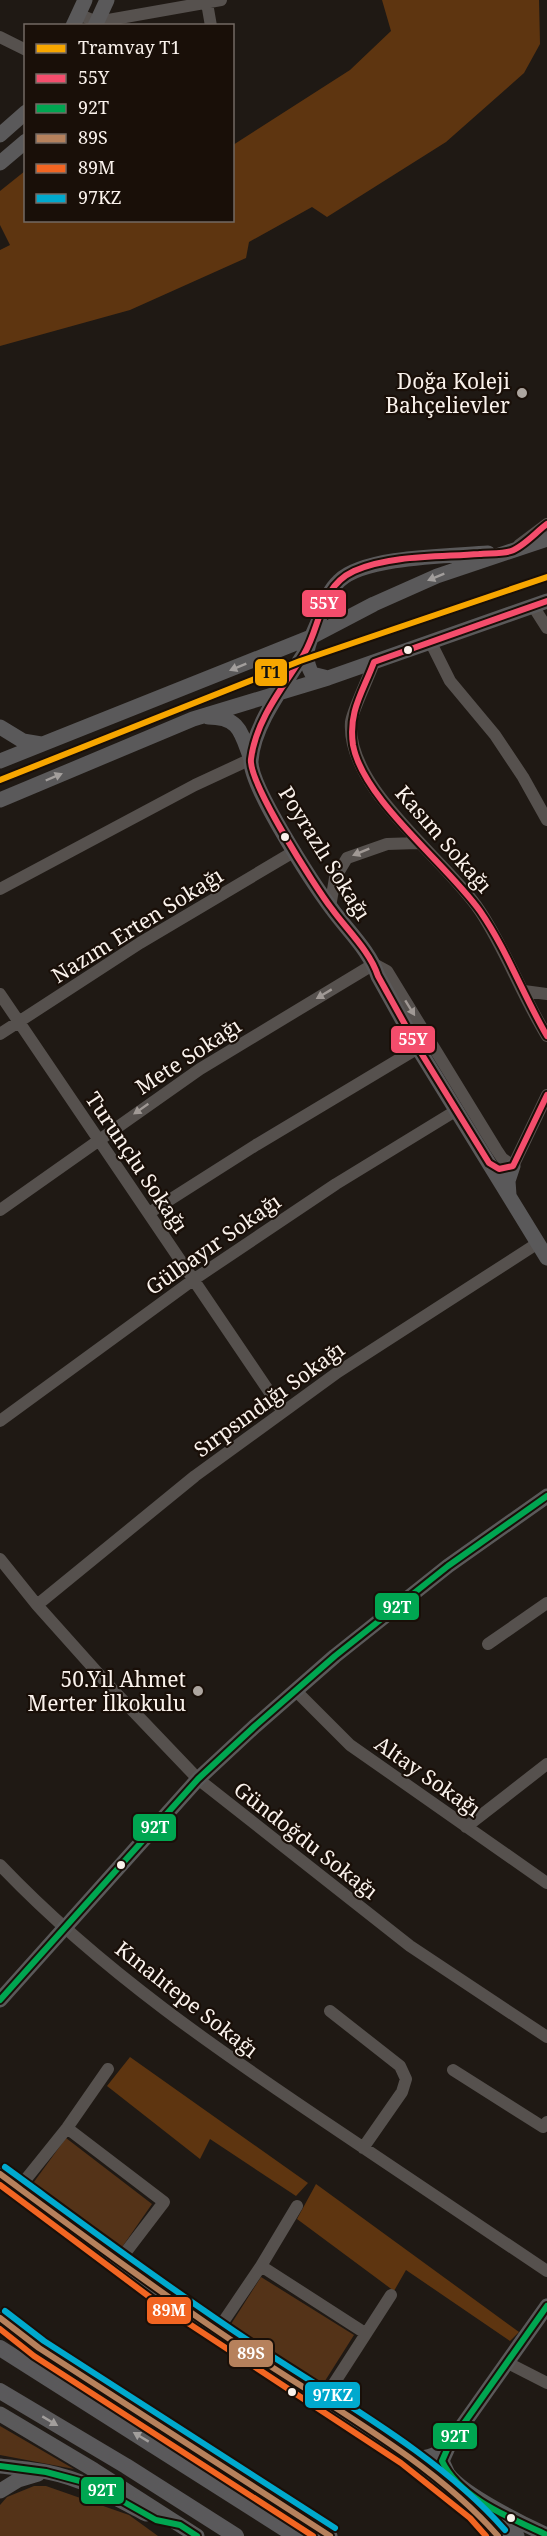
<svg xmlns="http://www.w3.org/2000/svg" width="547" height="2536" font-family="'Noto Serif',serif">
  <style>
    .green { fill: #543318 }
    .forest { fill: #5e3510 }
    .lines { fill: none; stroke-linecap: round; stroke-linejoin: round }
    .minor { stroke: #56514e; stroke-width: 12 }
    .major { stroke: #5a595a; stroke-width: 15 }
    .highway { stroke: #5a595b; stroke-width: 16 }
    .bus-1-casing { stroke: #190f08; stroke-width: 10 }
    .bus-2-casing { stroke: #190f08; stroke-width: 10 }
    .bus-3-casing { stroke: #190f08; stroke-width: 10 }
    .bus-4-casing { stroke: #190f08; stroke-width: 10 }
    .bus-5-casing { stroke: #190f08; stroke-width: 10 }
    .bus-1 { stroke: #f44d6c; stroke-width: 6 }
    .bus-2 { stroke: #00a651; stroke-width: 6 }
    .bus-3 { stroke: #b6815c; stroke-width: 6 }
    .bus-4 { stroke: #f26522; stroke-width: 6 }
    .bus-5 { stroke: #00a9ce; stroke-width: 6 }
    .tram-1-casing { stroke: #190f08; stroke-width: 10 }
    .tram-1 { stroke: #f7a600; stroke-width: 6 }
    .oneway { fill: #a29e9c }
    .oneway2 { fill: #a09995 }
    .poi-dot { fill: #ada6a0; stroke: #190f08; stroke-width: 2 }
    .bus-dot { fill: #faf2ec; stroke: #190f08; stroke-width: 2 }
    .labels { text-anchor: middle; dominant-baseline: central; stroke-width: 4.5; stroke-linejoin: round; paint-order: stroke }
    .poi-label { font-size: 21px; fill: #faf2ec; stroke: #190f08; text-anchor: end }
    .street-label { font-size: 21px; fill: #faf2ec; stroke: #190f08 }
    .line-badge { stroke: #190f08; stroke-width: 2 }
    .badge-label { font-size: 16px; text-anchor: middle; font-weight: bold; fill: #fff }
    .pale-badge-label { font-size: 16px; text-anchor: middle; font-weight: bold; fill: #111 }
  </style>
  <rect width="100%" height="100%" fill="#1f1914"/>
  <!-- green -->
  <path class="green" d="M66,2138l86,66 -32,46 -89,-64z
    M261,2277l93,58 -36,57 -92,-60z
    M0,2426l74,43 -74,-14z
    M34,2486h12l83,29 29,21h-158v-31l7,-8z"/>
  <!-- forest -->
  <path class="forest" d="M382,0h157l1,44 -16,29 -78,69 -119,75 -15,-10 -63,35 -3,16 -116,52 -130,36v-96l10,-5 -10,-20v-34l25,-20 1,49h206l1,-75 117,-75 41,-39z
    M130,2057l178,126 -12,13 -86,-57 -10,20 -93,-73z
    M316,2184l203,148 -9,9 -104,-71 -12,21 -97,-72z"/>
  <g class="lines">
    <!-- minor -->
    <path class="minor" d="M207,3l4,23
      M78,14l19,8 124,-22
      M0,37l26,13
      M519,545l28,-21
      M533,606l14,22
      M431,643l19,38 45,54 28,42 24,43
      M374,662c-4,13 -22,49 -23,60 -5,67 95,137 129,189 26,39 42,85 67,125
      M0,889l195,-104 56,-26
      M330,907l5,-29 12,-20 40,-14 31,-1
      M524,991l23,3
      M0,994l283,418
      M0,1034l140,-91 155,-92
      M0,1210l200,-141 174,-105 13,7 109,178 6,9 11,8 34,-71
      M149,1213l107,-68 162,-97
      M0,1421l193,-141 143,-96 121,-74
      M0,1559l37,46 76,85 85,89 212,167 137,91
      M37,1605l158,-129 143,-104 200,-129
      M488,1644l59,-41
      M296,1691l54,54 197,138
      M466,1827l81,-63
      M0,1865c101,106 222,188 343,269 68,46 136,92 204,137
      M330,2011l70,55 6,13 -4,13 -39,56
      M453,2070l90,57 4,-5
      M67,2128l97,74 -45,59
      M18,2189l49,-61 41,-59
      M261,2266l104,67
      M217,2331l44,-65 36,-60
      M506,2362l41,21
      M322,2402l69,-107"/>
    <!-- major -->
    <path class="major" d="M73,26l12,-26
      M95,26l12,-26
      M0,135l26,-23
      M0,163l26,-22
      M305,652c-18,30 -52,72 -54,109 -1,26 63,124 81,148 15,21 38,42 46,67l40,72 129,210
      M328,678l-16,-4c-11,-20 -2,-33 6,-52 6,-15 9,-30 21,-41 25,-25 112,-25 149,-28
      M208,717c32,0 33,16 43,42
      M0,727l23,14 18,3
      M0,761l311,-124 63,-33 63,-28 110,-37
      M0,800l193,-81 135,-41 219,-77
      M509,1195l-1,-14 5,-15
      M0,2000l198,-221 57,-53 80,-70 113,-90 99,-70
      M0,2174l164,122 242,160 70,55 41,25
      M547,2306l-97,137 -8,18c2,4 4,9 6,13 16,21 75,50 99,61
      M0,2318l39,30 291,188
      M0,2414l94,56 103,66
      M406,2456c19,4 28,1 43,-11
      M0,2466c15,2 32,3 47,6 36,7 67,25 99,42
      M0,2491l18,-11 20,-6"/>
    <!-- highway -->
    <path class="highway" d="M0,2348l296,188
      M0,2391l126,75 110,70"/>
    <!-- bus-1 casing -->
    <g class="bus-1-casing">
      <path id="bus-1" d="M547,524c-11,8 -24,23 -36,27 -9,3 -23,2 -32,3 -38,3 -90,1 -125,17 -35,16 -33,55 -50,83 -20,32 -48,65 -53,105 -3,23 64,128 81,150 15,21 38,42 46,67l40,72 71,115 10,6 14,-3 34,-71
        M547,601l-173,61c-11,30 -26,49 -21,83 10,55 94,119 127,166 27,39 43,84 67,125"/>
    </g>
    <!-- bus-2 casing -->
    <g class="bus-2-casing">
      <path id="bus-2" d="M0,2000l198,-221 57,-53 80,-70 113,-90 99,-70
        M547,2306l-97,137 -8,18c18,38 69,57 105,74
        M0,2466l46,6 34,9 28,12 48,27 24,5 17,11"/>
    </g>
    <!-- bus-3 casing -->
    <g class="bus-3-casing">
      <path id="bus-3" d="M0,2174c84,62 167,124 255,182 80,53 179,107 243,180
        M0,2318l39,30 291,188"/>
    </g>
    <!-- bus-4 casing -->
    <g class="bus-4-casing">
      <path id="bus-4" d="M0,2185l159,119 242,159 69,55 16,18
        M0,2329l34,27 279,180"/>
    </g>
    <!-- bus-5 casing -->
    <g class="bus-5-casing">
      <path id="bus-5" d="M5,2167c85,62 168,124 256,182 82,54 179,107 244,181
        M5,2311l39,30 291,187"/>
    </g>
    <!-- bus-1 -->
    <use href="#bus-1" class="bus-1"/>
    <!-- bus-2 -->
    <use href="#bus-2" class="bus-2"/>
    <!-- bus-3 -->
    <use href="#bus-3" class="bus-3"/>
    <!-- bus-4 -->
    <use href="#bus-4" class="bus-4"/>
    <!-- bus-5 -->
    <use href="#bus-5" class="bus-5"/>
    <!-- tram-1 casing -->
    <g class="tram-1-casing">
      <path id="tram-1" d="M0,780l300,-119 247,-84"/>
    </g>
    <!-- tram-1 -->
    <use href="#tram-1" class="tram-1"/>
  </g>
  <!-- one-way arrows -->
  <defs><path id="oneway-solid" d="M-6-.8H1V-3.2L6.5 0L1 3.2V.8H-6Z" transform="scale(1.5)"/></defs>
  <g class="oneway">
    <use href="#oneway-solid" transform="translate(436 577) rotate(158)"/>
    <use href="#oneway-solid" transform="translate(238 667) rotate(158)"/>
    <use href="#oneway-solid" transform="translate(54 777) rotate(-23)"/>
    <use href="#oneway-solid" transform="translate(50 2421) rotate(31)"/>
    <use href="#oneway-solid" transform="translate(141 2437) rotate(-149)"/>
  </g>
  <g class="oneway2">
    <use href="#oneway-solid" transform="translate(361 852) rotate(158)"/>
    <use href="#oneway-solid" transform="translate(324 994) rotate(149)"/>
    <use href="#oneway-solid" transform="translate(410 1008) rotate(58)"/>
    <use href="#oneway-solid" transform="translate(141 1109) rotate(145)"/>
  </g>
  <!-- markers -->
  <g class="poi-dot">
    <circle cx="522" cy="393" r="6"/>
    <circle cx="198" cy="1691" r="6"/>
  </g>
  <g class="bus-dot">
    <circle cx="408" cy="650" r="5"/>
    <circle cx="285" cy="837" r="5"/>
    <circle cx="121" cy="1865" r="5"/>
    <circle cx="292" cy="2392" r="5"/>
    <circle cx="511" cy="2518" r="5"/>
  </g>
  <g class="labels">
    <!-- poi labels -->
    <g class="poi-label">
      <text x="510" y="381">Doğa Koleji<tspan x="510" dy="24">Bahçelievler</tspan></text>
      <text x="186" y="1679">50.Yıl Ahmet<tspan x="186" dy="24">Merter İlkokulu</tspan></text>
    </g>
    <!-- street labels -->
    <g class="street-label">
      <text transform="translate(444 839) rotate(49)">Kasım Sokağı</text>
      <text transform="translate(325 853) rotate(58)">Poyrazlı Sokağı</text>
      <text transform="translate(137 925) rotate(-32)">Nazım Erten Sokağı</text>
      <text transform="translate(188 1056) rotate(-33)">Mete Sokağı</text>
      <text transform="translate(137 1162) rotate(56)">Turunçlu Sokağı</text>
      <text transform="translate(213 1244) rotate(-35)">Gülbayır Sokağı</text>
      <text transform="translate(269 1399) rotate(-36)">Sırpsındığı Sokağı</text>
      <text transform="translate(428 1776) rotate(35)">Altay Sokağı</text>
      <text transform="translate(306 1840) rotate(38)">Gündoğdu Sokağı</text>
      <text transform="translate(187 1999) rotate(38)">Kınalıtepe Sokağı</text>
    </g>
  </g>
  <g class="line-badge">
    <rect x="301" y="589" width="46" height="29" rx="6" fill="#f44d6c"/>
    <rect x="254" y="658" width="34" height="29" rx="6" fill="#f7a600"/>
    <rect x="390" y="1025" width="46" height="29" rx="6" fill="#f44d6c"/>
    <rect x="374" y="1592" width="46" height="29" rx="6" fill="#00a651"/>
    <rect x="132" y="1813" width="45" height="29" rx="6" fill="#00a651"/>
    <rect x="146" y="2296" width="46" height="29" rx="6" fill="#f26522"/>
    <rect x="228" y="2339" width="46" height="29" rx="6" fill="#b6815c"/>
    <rect x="304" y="2381" width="57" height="28" rx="6" fill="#00a9ce"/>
    <rect x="432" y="2422" width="46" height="28" rx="6" fill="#00a651"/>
    <rect x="80" y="2476" width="45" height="29" rx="6" fill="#00a651"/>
  </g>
  <g class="badge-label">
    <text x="324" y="609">55Y</text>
    <text x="413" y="1045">55Y</text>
    <text x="397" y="1613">92T</text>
    <text x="155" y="1833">92T</text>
    <text x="169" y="2316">89M</text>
    <text x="251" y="2359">89S</text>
    <text x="333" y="2401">97KZ</text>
    <text x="455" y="2442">92T</text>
    <text x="102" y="2496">92T</text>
  </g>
  <g class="pale-badge-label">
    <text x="271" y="678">T1</text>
  </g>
  <!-- legend -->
  <rect x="24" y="24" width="210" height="198" fill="#190f08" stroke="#736a63" stroke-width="1.5"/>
  <rect x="36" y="44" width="30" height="9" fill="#f7a600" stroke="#736a63" stroke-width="1.5"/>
  <text x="78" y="54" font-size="18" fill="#faf2ec">Tramvay T1</text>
  <rect x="36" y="74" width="30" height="9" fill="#f44d6c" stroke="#736a63" stroke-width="1.5"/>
  <text x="78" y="84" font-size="18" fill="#faf2ec">55Y</text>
  <rect x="36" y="104" width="30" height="9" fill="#00a651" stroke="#736a63" stroke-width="1.5"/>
  <text x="78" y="114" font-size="18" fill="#faf2ec">92T</text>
  <rect x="36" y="134" width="30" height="9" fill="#b6815c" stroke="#736a63" stroke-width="1.5"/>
  <text x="78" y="144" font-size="18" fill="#faf2ec">89S</text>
  <rect x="36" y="164" width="30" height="9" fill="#f26522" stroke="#736a63" stroke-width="1.5"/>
  <text x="78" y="174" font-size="18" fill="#faf2ec">89M</text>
  <rect x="36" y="194" width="30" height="9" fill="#00a9ce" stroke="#736a63" stroke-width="1.5"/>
  <text x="78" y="204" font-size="18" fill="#faf2ec">97KZ</text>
</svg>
